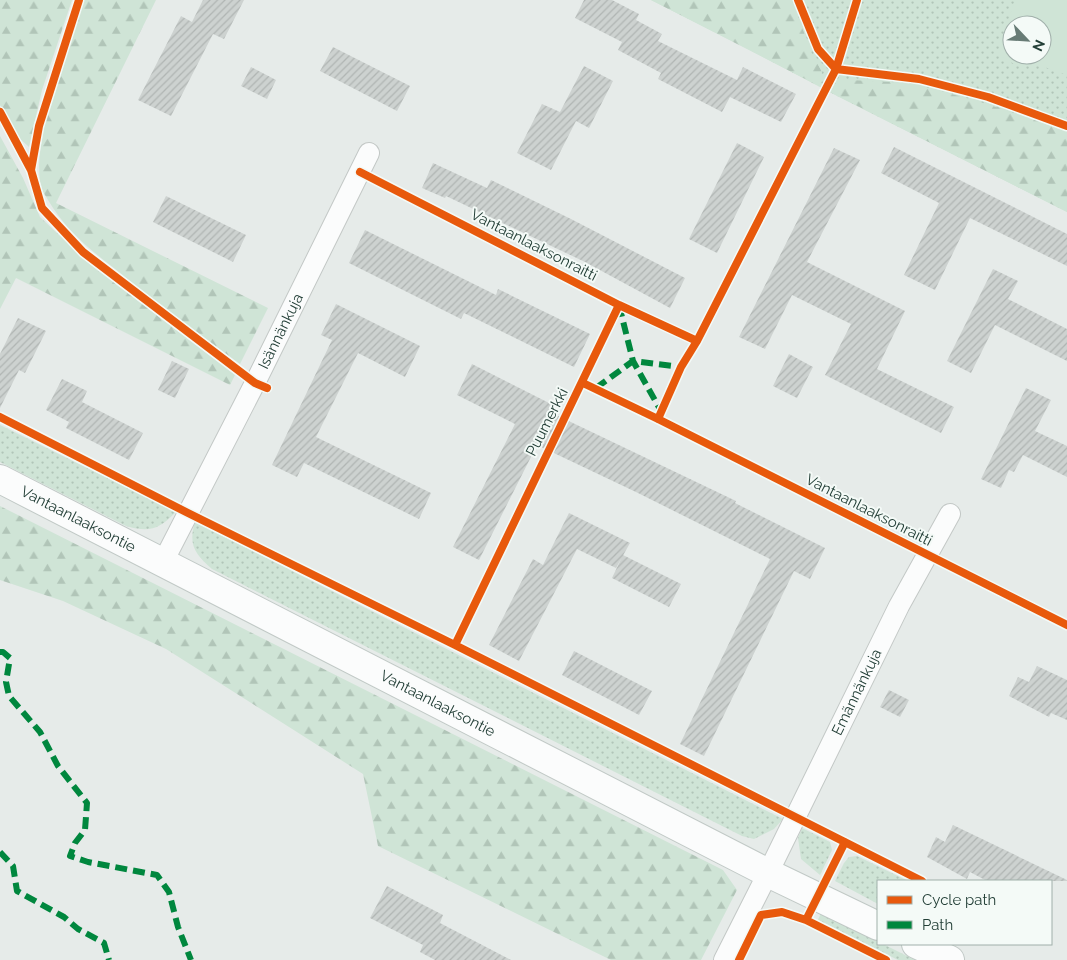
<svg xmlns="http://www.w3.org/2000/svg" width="1067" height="960" font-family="Raleway,sans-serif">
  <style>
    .grass { fill: url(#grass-dots); fill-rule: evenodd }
    .forest { fill: url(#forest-firs) }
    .garden { fill: #cfe4d6; fill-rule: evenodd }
    .building { fill: url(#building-hatch) }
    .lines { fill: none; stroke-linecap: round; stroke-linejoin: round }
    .minor-casing { stroke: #c3c8c6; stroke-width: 22 }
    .secondary-casing { stroke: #c1c9c6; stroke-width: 30 }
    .minor { stroke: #fbfcfc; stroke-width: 20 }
    .secondary { stroke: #fbfcfc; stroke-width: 28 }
    .quiet { stroke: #00873e; stroke-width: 6; stroke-dasharray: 12 6; stroke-linecap: butt }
    .cycleway-casing { stroke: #f4faf7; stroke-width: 11 }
    .cycleway { stroke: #e8590c; stroke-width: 8 }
    .labels { text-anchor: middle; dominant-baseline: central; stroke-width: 4; stroke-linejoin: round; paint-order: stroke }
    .street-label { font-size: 15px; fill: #233f37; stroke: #f4faf7 }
  </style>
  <defs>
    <pattern id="grass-dots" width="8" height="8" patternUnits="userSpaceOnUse" patternTransform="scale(1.25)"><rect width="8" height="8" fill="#cfe4d6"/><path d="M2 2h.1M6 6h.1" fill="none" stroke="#b1c5b8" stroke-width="1.8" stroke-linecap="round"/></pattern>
    <pattern id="forest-firs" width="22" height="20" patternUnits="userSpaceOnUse" patternTransform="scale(1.25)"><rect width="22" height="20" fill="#cfe4d6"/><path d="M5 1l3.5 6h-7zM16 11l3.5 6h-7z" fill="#b1c5b8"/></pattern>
    <pattern id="building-hatch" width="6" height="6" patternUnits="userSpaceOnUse" patternTransform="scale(1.25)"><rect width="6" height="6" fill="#cdd2d0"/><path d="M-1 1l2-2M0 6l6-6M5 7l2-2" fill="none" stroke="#b0b5b3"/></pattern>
  </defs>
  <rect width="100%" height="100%" fill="#e6ebe9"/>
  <!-- grass -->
  <path class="grass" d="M651,0h416v212l-230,-116 -93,-49zM1012,25h30v30h-30z
    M0,425l176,87c-17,17 -26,21 -50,14l-126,-64z
    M195,522l588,297 -9,10 -20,10 -12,-3 -530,-267c-17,-15 -24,-24 -17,-47z
    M802,828l28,14 2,8 -12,25 -19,-16 -3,-21z
    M857,856l51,25h-30v23l-43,-23 9,-18 5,-6z
    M821,913l57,29v2h5l32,16h-17l-80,-40z"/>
  <!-- forest -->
  <path class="forest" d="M0,0h72l-30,90 -13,57 -12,-11 -17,-31z
    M84,0h72l-100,203 212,105 -28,56c-39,-28 -77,-57 -115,-87 -30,-24 -57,-43 -77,-77 -2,-4 -6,-9 -7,-13 -10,-42 26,-146 43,-187z
    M651,0h141l19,52 11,20 -5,13z
    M849,80l62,3 66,18 90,29v82l-239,-121 6,-9z
    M0,136l23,42 17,39 51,48 144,110 -5,10 -214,-107 -16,31z
    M0,506l723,364 14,20 -36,70h-90l-233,-114 -15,-72 -197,-125 -103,-48 -63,-21z"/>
  <!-- garden -->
  <path class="garden" d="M1015,0h52v75l-34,-12 -19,1 -13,-8 -1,-10zM1012,25h30v30h-30z"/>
  <!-- building -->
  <path class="building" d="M203,0h41l-20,39 -11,-5 -42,82 -33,-16 43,-84 11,6z
    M584,0h28l27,14 -3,6 26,14 -4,7 79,39 6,-13 53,27 -15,28 -51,-25 -8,15 -64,-33 3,-6 -43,-23 4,-8 -47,-24z
    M333,47l77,39 -13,25 -77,-40z
    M584,66l29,15 -24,47 -13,-7 -25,49 -34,-17 25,-49 18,8z
    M251,67l25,13 -9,19 -26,-13z
    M737,143l27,14 -47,96 -28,-14z
    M894,147l173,87v32l-97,-48 -35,72 -31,-15 35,-72 -58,-30z
    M834,148l26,12 -53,102 98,49 -28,58 77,38 -13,26 -116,-58 26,-51 -59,-29 -27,54 -26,-12z
    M433,163l54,25 4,-8 80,39 114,59 -15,30 -85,-46 -139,-66 -1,2 -23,-10z
    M166,196l80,39 -13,27 -80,-40z
    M365,230l131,65 2,-6 92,45 -16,33 -110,-54 -3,6 -112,-56z
    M993,269l25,12 -10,18 59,30v32l-72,-36 -24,48 -24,-12z
    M336,304l84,42 -15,31 -47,-24 -42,84 115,56 -12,26 -115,-56 -7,14 -25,-12 60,-125 -11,-5z
    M18,318l28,13 -21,42 -6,-3 -19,38v-54z
    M789,354l24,13 -16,31 -24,-12z
    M172,361l17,8 -14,29 -17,-8z
    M472,364l83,42 -3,7 184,88 -1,2 90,45 -15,31 -16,-8 -90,185 -24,-12 90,-185 -132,-66 -101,-48 -58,115 -26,-13 62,-123 -58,-29z
    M62,379l25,12 -5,11 61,31 -14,27 -63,-32 3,-6 -23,-12z
    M1026,388l25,12 -16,31 32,15v31l-44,-22 -9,17 -5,-2 -8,18 -20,-9z
    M569,513l61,30 -14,25 -39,-19 -58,112 -30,-16 44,-86 10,6z
    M623,555l58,29 -12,23 -57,-29z
    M574,651l78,40 -13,24 -77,-40z
    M1037,666l30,14v40l-16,-7 -2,4 -40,-21 9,-19 11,5z
    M889,690l20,10 -9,17 -20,-10z
    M953,825l114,55v1h-80l-17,-9 -3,7 -40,-22 9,-20 9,5z
    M387,886l56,29 -3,8 71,37h-76l-15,-8 3,-7 -53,-27z"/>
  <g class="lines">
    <!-- minor casing -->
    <g class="minor-casing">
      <g id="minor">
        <path id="s1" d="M163,562l92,-179 114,-230"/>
        <path id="s2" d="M724,960l44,-87 131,-267 51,-92"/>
      </g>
    </g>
    <!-- secondary casing -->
    <g class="secondary-casing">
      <g id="secondary">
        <path id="s3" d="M0,479l768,394 110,53"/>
        <path d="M916,944l34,16"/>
      </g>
    </g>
    <!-- minor -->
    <use href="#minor" class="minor"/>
    <!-- secondary -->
    <use href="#secondary" class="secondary"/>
    <!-- quiet -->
    <path class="quiet" d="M619,305l14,56 28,50
      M596,388l37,-27 48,6
      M0,652h3l7,6 -4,24 3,14 31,36 18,34 29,37 -2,27 -10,13 -5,13 18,6 69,13 12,17 9,35 13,33
      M0,852l13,14 4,25 47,26 14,12 26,14 5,17"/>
    <!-- cycleway casing -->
    <g class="cycleway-casing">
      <path id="cycleway" d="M79,0l-40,126 -8,44 11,38 41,44 172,131 12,5
        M798,0l20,49 18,20 83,10 69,18 79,29
        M0,112l31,58
        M360,172l259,133 78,36
        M583,383l75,36 409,206
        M0,417l188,96 267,132 467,236
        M658,419l23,-52 16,-26 139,-272 21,-69
        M455,645l164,-340
        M806,920l39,-78
        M739,960l22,-45 21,-3 24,8 80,40"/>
    </g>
    <!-- cycleway -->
    <use href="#cycleway" class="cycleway"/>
  </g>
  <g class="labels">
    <!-- street labels -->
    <g class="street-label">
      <text transform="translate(534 245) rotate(27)">Vantaanlaaksonraitti</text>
      <text stroke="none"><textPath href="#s1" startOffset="259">Isännänkuja</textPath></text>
      <text transform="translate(547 422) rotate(-63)">Puumerkki</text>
      <text transform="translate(869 510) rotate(27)">Vantaanlaaksonraitti</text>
      <text stroke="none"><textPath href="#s3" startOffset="88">Vantaanlaaksontie</textPath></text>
      <text stroke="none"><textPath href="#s2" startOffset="299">Emännänkuja</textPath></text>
      <text stroke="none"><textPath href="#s3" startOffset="492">Vantaanlaaksontie</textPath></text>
    </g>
  </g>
  <!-- legend -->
  <rect x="877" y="880" width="175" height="65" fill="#f4faf7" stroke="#a0afaa"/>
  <rect x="887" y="896" width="25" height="8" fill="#e8590c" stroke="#a0afaa"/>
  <text x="922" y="905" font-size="15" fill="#233f37">Cycle path</text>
  <rect x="887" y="921" width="25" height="8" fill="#00873e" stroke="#a0afaa"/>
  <text x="922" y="930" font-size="15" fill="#233f37">Path</text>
  <!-- north arrow -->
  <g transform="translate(1027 40) rotate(115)"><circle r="24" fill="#f4faf7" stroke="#a0afaa"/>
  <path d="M0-4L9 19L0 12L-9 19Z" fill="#677b75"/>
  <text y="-8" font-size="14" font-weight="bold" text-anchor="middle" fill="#233f37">N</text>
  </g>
</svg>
